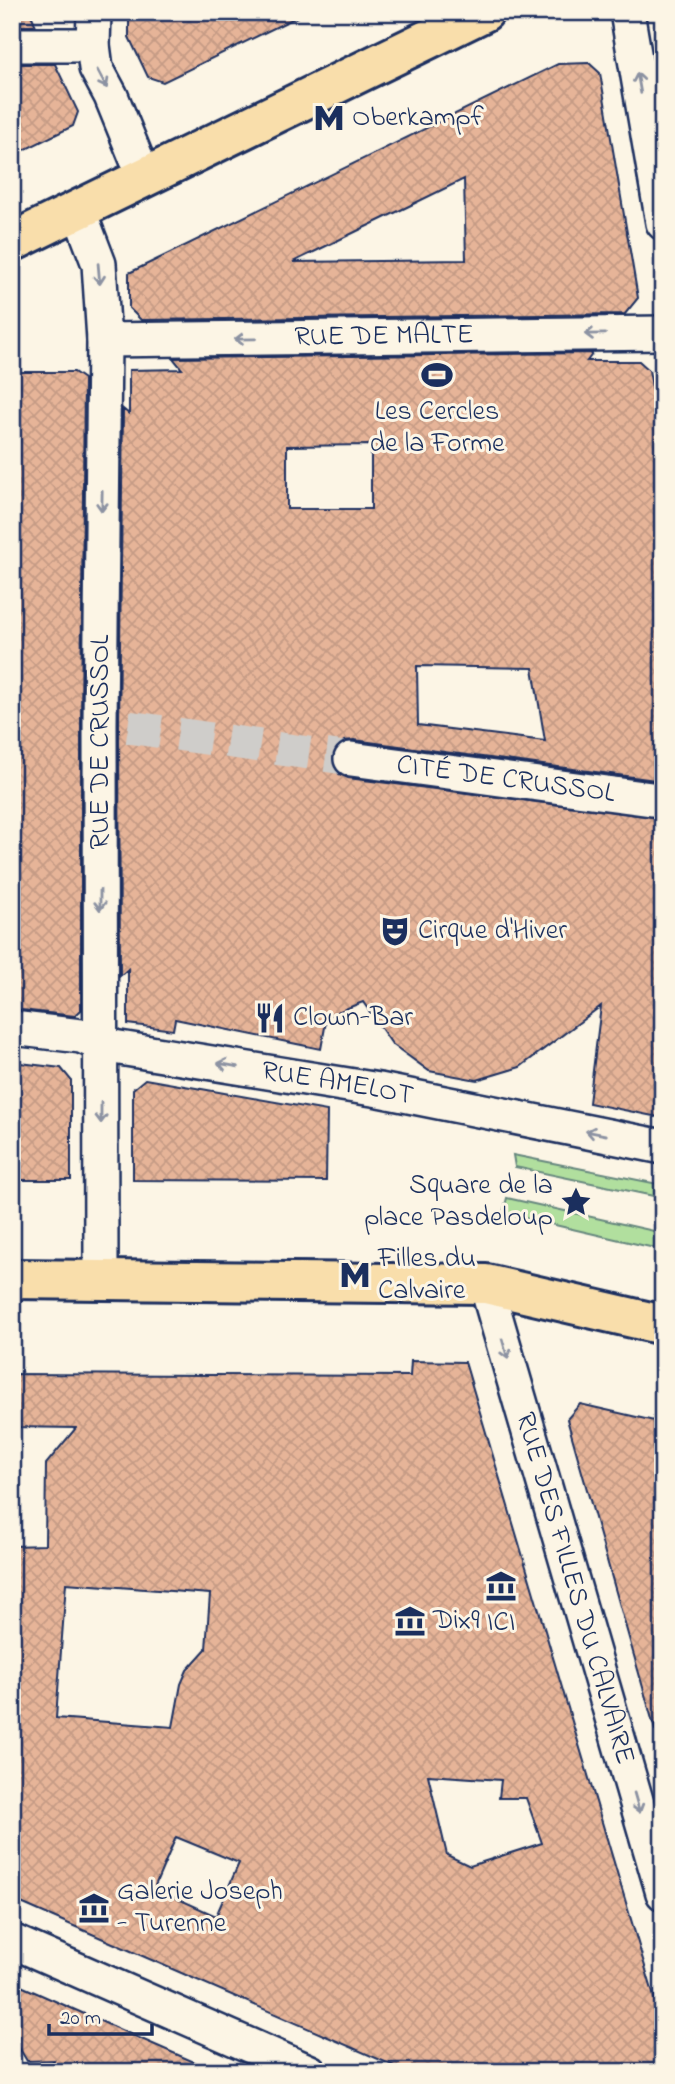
<svg xmlns="http://www.w3.org/2000/svg" width="675" height="2084" font-family="'Indie Flower',sans-serif">
  <style>
    .grass { fill: #b1df9e; stroke: #66877e; stroke-width: 2 }
    .building { fill: url(#building-cross-hatch); stroke: #1b2f5e; stroke-width: 2; fill-rule: evenodd }
    .lines { fill: none; stroke-linecap: round; stroke-linejoin: round }
    .minor-tunnel { stroke: #cfcdca; stroke-width: 33; stroke-dasharray: 33 17; stroke-linecap: butt }
    .minor-casing { stroke: #1b2f5e; stroke-width: 38 }
    .major-casing { stroke: #1b2f5e; stroke-width: 44 }
    .minor { stroke: #fcf5e5; stroke-width: 33 }
    .major { stroke: #f9deab; stroke-width: 38 }
    .oneway { stroke: #8c92a2 }
    .labels { text-anchor: middle; dominant-baseline: central; stroke-width: 6; stroke-linejoin: round; paint-order: stroke }
    .poi-label { font-size: 28px; fill: #1b2f5e; stroke: #fcf5e5; text-anchor: start }
    .street-label { font-size: 28px; fill: #1b2f5e; stroke: #fcf5e5 }
  </style>
  <defs>
    <pattern id="building-cross-hatch" width="8" height="8" patternUnits="userSpaceOnUse" patternTransform="scale(1.75)"><rect width="8" height="8" fill="#e6b498"/><path d="M0 0l8 8M0 8l8-8" fill="none" stroke="#c59b85"/></pattern>
  </defs>
  <rect width="100%" height="100%" fill="#fcf5e5"/>
  <filter id="ink" filterUnits="userSpaceOnUse"><feTurbulence type="fractalNoise" baseFrequency=".0143" numOctaves="2"/><feDisplacementMap in="SourceGraphic" scale="14" xChannelSelector="R" yChannelSelector="G"/><feConvolveMatrix kernelMatrix="1 2 1 2 8 2 1 2 1" color-interpolation-filters="sRGB"/></filter>
  <g filter="url(#ink)">
    <!-- grass -->
    <path class="grass" d="M513,1155l150,30v13l-148,-31z
      M507,1198l156,35v17l-160,-37z"/>
    <!-- building -->
    <path class="building" d="M12,12h18l6,14h-24z
      M129,12h178l-144,70 -15,-5 -19,-40z
      M589,63l11,10 38,225 -13,16 -484,6 -12,-12v-35l429,-209zM464,179l2,81 -173,2 116,-56z
      M12,64h43l23,48 -5,14 -61,30z
      M593,353l-6,8h52l10,9 14,78v333l-309,-41 -10,1 -8,6 -4,10 1,9 6,8 9,4 315,40v57l-8,61h8v182l-74,-15 12,-97 -81,61 -43,13 -48,-9 -37,-27 -29,-42 -36,14 -6,33 -146,-30 -2,11 -45,-6v-55l-8,7 -1,-252 4,-315 6,5v-44l53,-1 -9,-11zM371,445v64h-84v-63zM417,666l116,2 12,73 -127,-16z
      M12,372h62l10,7 -3,345v286l-6,6 -63,-7z
      M12,1062l49,6 10,12v100h-59z
      M145,1079l182,32 -1,70 -193,-1v-91z
      M411,1361l54,1 198,665v45h-255l-396,-173v-353l33,-1 1,-81 30,-36 -64,-1v-53l398,2zM66,1583l144,11 -4,55 -19,21 -6,14 -8,43 -117,-9zM428,1775l73,5 -2,18h27l16,45 -72,23 -23,-11zM176,1837l63,26 -23,53 -62,-28z
      M580,1404l83,19v306l-8,1 -88,-311z
      M12,1982l86,38 119,52h-168l5,-12 -27,1 -15,-25z"/>
    <g class="lines">
      <!-- minor-tunnel -->
      <path class="minor-tunnel" d="M128,727l223,32"/>
      <!-- minor casing -->
      <g class="minor-casing">
        <g id="minor">
          <path d="M94,12l-1,33 3,23 15,28 33,81"/>
          <path d="M627,12l36,211"/>
          <path d="M12,45h81"/>
          <path d="M78,209l21,55 5,76 -4,384 1,555"/>
          <path id="s1" d="M104,340l559,-7"/>
          <path id="s2" d="M351,759l308,41"/>
          <path id="s3" d="M12,1028l69,8 20,9 278,45 284,57"/>
          <path id="s4" d="M486,1284l177,609"/>
          <path d="M12,1941l298,131"/>
        </g>
      </g>
      <!-- major casing -->
      <g class="major-casing">
        <path id="major" d="M12,242l472,-230
          M12,1279l474,5 177,41"/>
      </g>
      <!-- minor -->
      <use href="#minor" class="minor"/>
      <!-- major -->
      <use href="#major" class="major"/>
    </g>
    <!-- one-way arrows -->
    <defs><path id="oneway-shaft" d="M-6 0H5M1.5-3L5.5 0L1.5 3" fill="none" stroke-width="1.6" stroke-linecap="round" stroke-linejoin="round" transform="scale(1.75)"/></defs>
    <g class="oneway">
      <use href="#oneway-shaft" transform="translate(102 79) rotate(62)"/>
      <use href="#oneway-shaft" transform="translate(639 83) rotate(-100)"/>
      <use href="#oneway-shaft" transform="translate(99 274) rotate(85)"/>
      <use href="#oneway-shaft" transform="translate(595 334) rotate(179)"/>
      <use href="#oneway-shaft" transform="translate(245 339) rotate(179)"/>
      <use href="#oneway-shaft" transform="translate(102 501) rotate(91)"/>
      <use href="#oneway-shaft" transform="translate(100 900) rotate(90)"/>
      <use href="#oneway-shaft" transform="translate(228 1065) rotate(-170)"/>
      <use href="#oneway-shaft" transform="translate(101 1113) rotate(90)"/>
      <use href="#oneway-shaft" transform="translate(596 1133) rotate(-169)"/>
      <use href="#oneway-shaft" transform="translate(505 1349) rotate(74)"/>
      <use href="#oneway-shaft" transform="translate(637 1803) rotate(74)"/>
    </g>
  </g>
  <!-- icons -->
  <defs>
    <g id="metro-bare" transform="scale(2.415)"><path d="M-5.5 5V-5H-3L0 0L3-5H5.5V5H3V-.5L0 4L-3-.5V5Z" fill="#1b2f5e" stroke="#fcf5e5" stroke-width="2.5" paint-order="stroke"/></g>
    <g id="stadium-bare" transform="scale(2.415)"><path d="M0-5a6.5 5 0 1 0 0 10a6.5 5 0 1 0 0-10ZM-3.5-1.8h7v3.6h-7Z" fill="#1b2f5e" stroke="#fcf5e5" stroke-width="2.5" paint-order="stroke"/></g>
    <g id="theatre-bare" transform="scale(2.415)"><path d="M-5-5.5Q0-4 5-5.5V0Q5 5 0 6Q-5 5-5 0ZM-3.3-2.5H-1v1.5H-3.3ZM1-2.5H3.3v1.5H1ZM-2.8 1Q0 5.5 2.8 1Z" fill="#1b2f5e" stroke="#fcf5e5" stroke-width="2.5" paint-order="stroke"/></g>
    <g id="restaurant-bare" transform="scale(2.415)"><path d="M-5-6h1v4h1v-4h1v4h1v-4h1v5L-1.5 .5V6h-2V.5L-5-1ZM5-6V6H3V1.5H1.5Q1.5-4 5-6Z" fill="#1b2f5e" stroke="#fcf5e5" stroke-width="2.5" paint-order="stroke"/></g>
    <g id="sight-bare" transform="scale(2.415)"><path d="M0-6L1.8-2.2L6-1.7L2.9 1.2L3.7 5.4L0 3.3L-3.7 5.4L-2.9 1.2L-6-1.7L-1.8-2.2Z" fill="#1b2f5e" stroke="#fcf5e5" stroke-width="2.5" paint-order="stroke"/></g>
    <g id="museum-bare" transform="scale(2.415)"><path d="M0-6L6-3V-2H-6V-3ZM-5-1h2V3h-2ZM-1-1h2V3h-2ZM3-1h2V3H3ZM-6 4H6V6H-6Z" fill="#1b2f5e" stroke="#fcf5e5" stroke-width="2.5" paint-order="stroke"/></g>
  </defs>
  <g fill-rule="evenodd">
    <use href="#metro-bare" x="329" y="118"/>
    <use href="#stadium-bare" x="437" y="375"/>
    <use href="#theatre-bare" x="395" y="931"/>
    <use href="#restaurant-bare" x="270" y="1018"/>
    <use href="#sight-bare" x="576" y="1202"/>
    <use href="#metro-bare" x="355" y="1275"/>
    <use href="#museum-bare" x="501" y="1586"/>
    <use href="#museum-bare" x="410" y="1621"/>
    <use href="#museum-bare" x="94" y="1908"/>
  </g>
  <g class="labels">
    <!-- poi labels -->
    <g class="poi-label">
      <text x="352" y="118">Oberkampf</text>
      <text x="437" y="412" text-anchor="middle">Les Cercles<tspan x="437" dy="32">de la Forme</tspan></text>
      <text x="418" y="931">Cirque d'Hiver</text>
      <text x="293" y="1018">Clown-Bar</text>
      <text x="553" y="1186" text-anchor="end">Square de la<tspan x="553" dy="32">place Pasdeloup</tspan></text>
      <text x="378" y="1259">Filles du<tspan x="378" dy="32">Calvaire</tspan></text>
      <text x="433" y="1621">Dix9</text>
      <text x="501" y="1623" text-anchor="middle">ICI</text>
      <text x="117" y="1892">Galerie Joseph<tspan x="117" dy="32">- Turenne</tspan></text>
    </g>
    <!-- street labels -->
    <g class="street-label">
      <text stroke="none"><textPath href="#s1" startOffset="280">RUE DE MALTE</textPath></text>
      <text transform="translate(101 742) rotate(-90)">RUE DE CRUSSOL</text>
      <text stroke="none"><textPath href="#s2" startOffset="156">CITÉ DE CRUSSOL</textPath></text>
      <text stroke="none"><textPath href="#s3" startOffset="331">RUE AMELOT</textPath></text>
      <text stroke="none"><textPath href="#s4" startOffset="317">RUE DES FILLES DU CALVAIRE</textPath></text>
    </g>
  </g>
  <!-- margin -->
  <rect width="675" height="2084" fill="none" stroke="#fcf5e5" stroke-width="42"/>
  <rect x="21" y="21" width="633" height="2042" fill="none" stroke="#1b2f5e" stroke-width="2.5" filter="url(#ink)"/>
  <!-- scale -->
  <path d="M49 2024v10h103v-10" fill="none" stroke="#1b2f5e" stroke-width="3.5"/>
  <text x="60" y="2024" font-size="21" fill="#1b2f5e" stroke="#fcf5e5" stroke-width="5" paint-order="stroke">20 m</text>
</svg>
